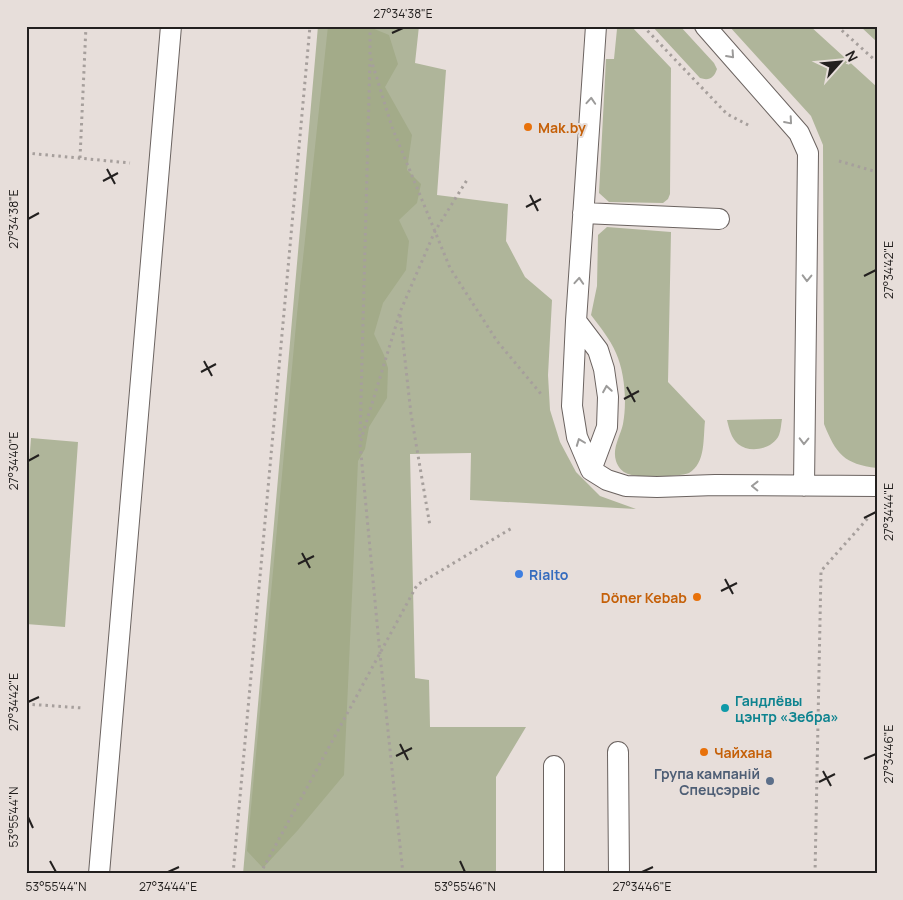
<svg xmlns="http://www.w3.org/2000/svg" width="903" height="900" font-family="Manrope,sans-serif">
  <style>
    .green { fill: #afb59a }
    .forest { fill: #a3ab89 }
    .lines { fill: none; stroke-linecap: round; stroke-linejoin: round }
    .lane-casing { stroke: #6b6360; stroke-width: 22 }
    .path { stroke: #a69f9c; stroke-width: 3; stroke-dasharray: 2.5 4; stroke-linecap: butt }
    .lane { stroke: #fff; stroke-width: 20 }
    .oneway { stroke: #9c9b9a }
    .ticks { fill: none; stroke: #23201f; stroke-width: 2 }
    .food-dot { fill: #e8710a; stroke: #e7deda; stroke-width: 2 }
    .shop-dot { fill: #3f7fe0; stroke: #e7deda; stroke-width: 2 }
    .culture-dot { fill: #0f9aa8; stroke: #e7deda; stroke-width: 2 }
    .service-dot { fill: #5c6f8a; stroke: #e7deda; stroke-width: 2 }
    .labels { text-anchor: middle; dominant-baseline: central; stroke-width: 4; stroke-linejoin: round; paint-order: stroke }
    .food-label { font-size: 14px; font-weight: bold; fill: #c56008; stroke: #e7deda; text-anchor: start }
    .shop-label { font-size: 14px; font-weight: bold; fill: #366cbe; stroke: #e7deda; text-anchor: start }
    .culture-label { font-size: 14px; font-weight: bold; fill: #0d838f; stroke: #e7deda; text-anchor: start }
    .service-label { font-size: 14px; font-weight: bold; fill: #4e5e75; stroke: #e7deda; text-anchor: end }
    .neatline { fill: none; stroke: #23201f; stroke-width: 2 }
    .ticks-label { font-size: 12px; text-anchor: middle; fill: #23201f }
  </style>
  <rect width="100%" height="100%" fill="#e7deda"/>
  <!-- green -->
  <path class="green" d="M318,26h101l-4,37 31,7 -9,125 71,9 -2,37 19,36 27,23 -4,75 2,35 10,32 16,30 24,24 36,13 -166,-9 1,-47 -61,1 5,224 14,2 1,47h96l-30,50v97h-253z
    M619,26h12l40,42 -1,126 -2,5 -5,4 -54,-1 -10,-9 7,-134h8l3,-30z
    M652,26h28l34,37 3,6c-3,9 -8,12 -17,9z
    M729,26h81l67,61v381c-33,-4 -41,-14 -53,-44l-1,-279 -12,-29z
    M860,26h17v16z
    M607,227l64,5 -3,150 37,39c-2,17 1,42 -16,52 -9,4 -51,5 -61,1 -6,-2 -10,-7 -12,-13 -4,-13 4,-24 7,-37 4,-21 2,-51 -7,-71 -6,-14 -16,-26 -25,-38l6,-29 1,-51z
    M782,419c-1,5 -1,11 -3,16 -6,14 -29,19 -41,9 -7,-6 -9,-16 -11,-24z
    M31,438l47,4 -13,185 -39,-3v-120z"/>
  <!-- forest -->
  <path class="forest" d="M328,26h44v2l17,7 9,29 -13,23 27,48 -5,35 14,14 -4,19 -18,17 10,21 -3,29 -23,33 -9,31 10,21 4,13 -1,30 -18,29 -4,22 -7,12 -14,314 -46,55 -35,38 -16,-17 50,-537z"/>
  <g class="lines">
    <!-- lane casing -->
    <g class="lane-casing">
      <path id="lane" d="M596,26l-20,295 -4,85 5,31 14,33 16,10 19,6 31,1 58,-2 162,1
        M705,26l94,107 9,20 -4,333
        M583,213l136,6
        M576,321l22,29 6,19 4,28 -1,30 -16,43
        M618,752l1,122
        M99,874l72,-848
        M554,874v-108"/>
    </g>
    <!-- path -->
    <path class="path" d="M370,26v30l22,71 58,141 47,73 44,53
      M643,26l84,88 23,12
      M837,26l40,36
      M26,153l104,10
      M80,158l6,-132
      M839,161l38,11
      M400,315l11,99 19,112
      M360,437l10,-378
      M26,704l57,4
      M233,874l77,-848
      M260,874l157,-289 95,-57
      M403,874l-23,-220 -20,-211 40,-131 35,-81 32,-51
      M815,874l6,-303 47,-53"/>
    <!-- lane -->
    <use href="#lane" class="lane"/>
  </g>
  <!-- one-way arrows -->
  <defs><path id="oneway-chevron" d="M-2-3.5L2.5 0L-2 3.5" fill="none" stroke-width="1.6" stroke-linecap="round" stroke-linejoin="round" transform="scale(1.25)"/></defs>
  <g class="oneway">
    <use href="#oneway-chevron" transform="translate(731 55) rotate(48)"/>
    <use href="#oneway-chevron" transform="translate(591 101) rotate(-86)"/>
    <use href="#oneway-chevron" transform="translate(789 121) rotate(49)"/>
    <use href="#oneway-chevron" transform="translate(807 278) rotate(91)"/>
    <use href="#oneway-chevron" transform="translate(579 281) rotate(-86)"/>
    <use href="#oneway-chevron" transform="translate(607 389) rotate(-99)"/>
    <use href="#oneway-chevron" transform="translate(804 441) rotate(91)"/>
    <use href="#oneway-chevron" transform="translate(580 442) rotate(-111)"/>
    <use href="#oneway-chevron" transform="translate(755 486) rotate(-179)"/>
  </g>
  <!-- ticks -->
  <path class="ticks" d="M392,33l11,-5M107,169l8,15M103,181l15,-8M530,195l8,16M526,207l15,-8M28,219l11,-6M864,276l12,-6M204,361l8,15M201,372l15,-8M627,387l8,15M624,399l15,-8M28,461l11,-6M864,518l12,-6M302,553l8,15M298,564l16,-8M725,579l8,15M721,591l16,-8M28,702l11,-5M400,744l8,16M396,756l16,-8M864,759l12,-5M823,771l8,15M819,782l16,-8M28,817l5,11M50,861l6,11M460,861l5,11M168,872l11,-5M642,872l11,-5"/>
  <!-- markers -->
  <g class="food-dot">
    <circle cx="528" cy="127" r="5"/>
    <circle cx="697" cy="597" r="5"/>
    <circle cx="704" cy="752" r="5"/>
  </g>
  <circle class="shop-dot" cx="519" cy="574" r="5"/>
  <circle class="culture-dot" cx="725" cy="708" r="5"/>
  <circle class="service-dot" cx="770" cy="781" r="5"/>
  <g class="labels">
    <!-- food labels -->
    <g class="food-label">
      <text x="538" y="127">Mak.by</text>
      <text x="687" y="597" text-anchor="end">Döner Kebab</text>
      <text x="714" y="752">Чайхана</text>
    </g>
    <!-- shop labels -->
    <g class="shop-label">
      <text x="529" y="574">Rialto</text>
    </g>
    <!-- culture labels -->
    <g class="culture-label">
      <text x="735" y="700">Гандлёвы<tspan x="735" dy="16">цэнтр «Зебра»</tspan></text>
    </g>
    <!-- service labels -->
    <g class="service-label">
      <text x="760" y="773">Група кампаній<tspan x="760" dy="16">Спецсэрвіс</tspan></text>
    </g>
  </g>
  <!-- border -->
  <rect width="903" height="900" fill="none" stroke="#e7deda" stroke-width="55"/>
  <!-- north arrow -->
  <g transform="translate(840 62) rotate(63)" stroke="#e7deda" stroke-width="4" paint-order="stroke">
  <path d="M0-4L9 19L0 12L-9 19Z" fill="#23201f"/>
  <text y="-8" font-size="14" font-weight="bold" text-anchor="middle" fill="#23201f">N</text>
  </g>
  <rect x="28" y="28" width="848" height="844" class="neatline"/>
  <g class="ticks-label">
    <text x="403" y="18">27°34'38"E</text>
    <text transform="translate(14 219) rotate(-90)" y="4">27°34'38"E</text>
    <text transform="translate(889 270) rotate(-90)" y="4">27°34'42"E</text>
    <text transform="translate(14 461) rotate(-90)" y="4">27°34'40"E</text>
    <text transform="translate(889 512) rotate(-90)" y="4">27°34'44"E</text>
    <text transform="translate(14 702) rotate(-90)" y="4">27°34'42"E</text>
    <text transform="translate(889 754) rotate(-90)" y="4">27°34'46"E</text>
    <text transform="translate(14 817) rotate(-90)" y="4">53°55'44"N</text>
    <text x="56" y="891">53°55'44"N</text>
    <text x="168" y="891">27°34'44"E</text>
    <text x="465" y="891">53°55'46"N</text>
    <text x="642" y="891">27°34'46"E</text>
  </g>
</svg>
